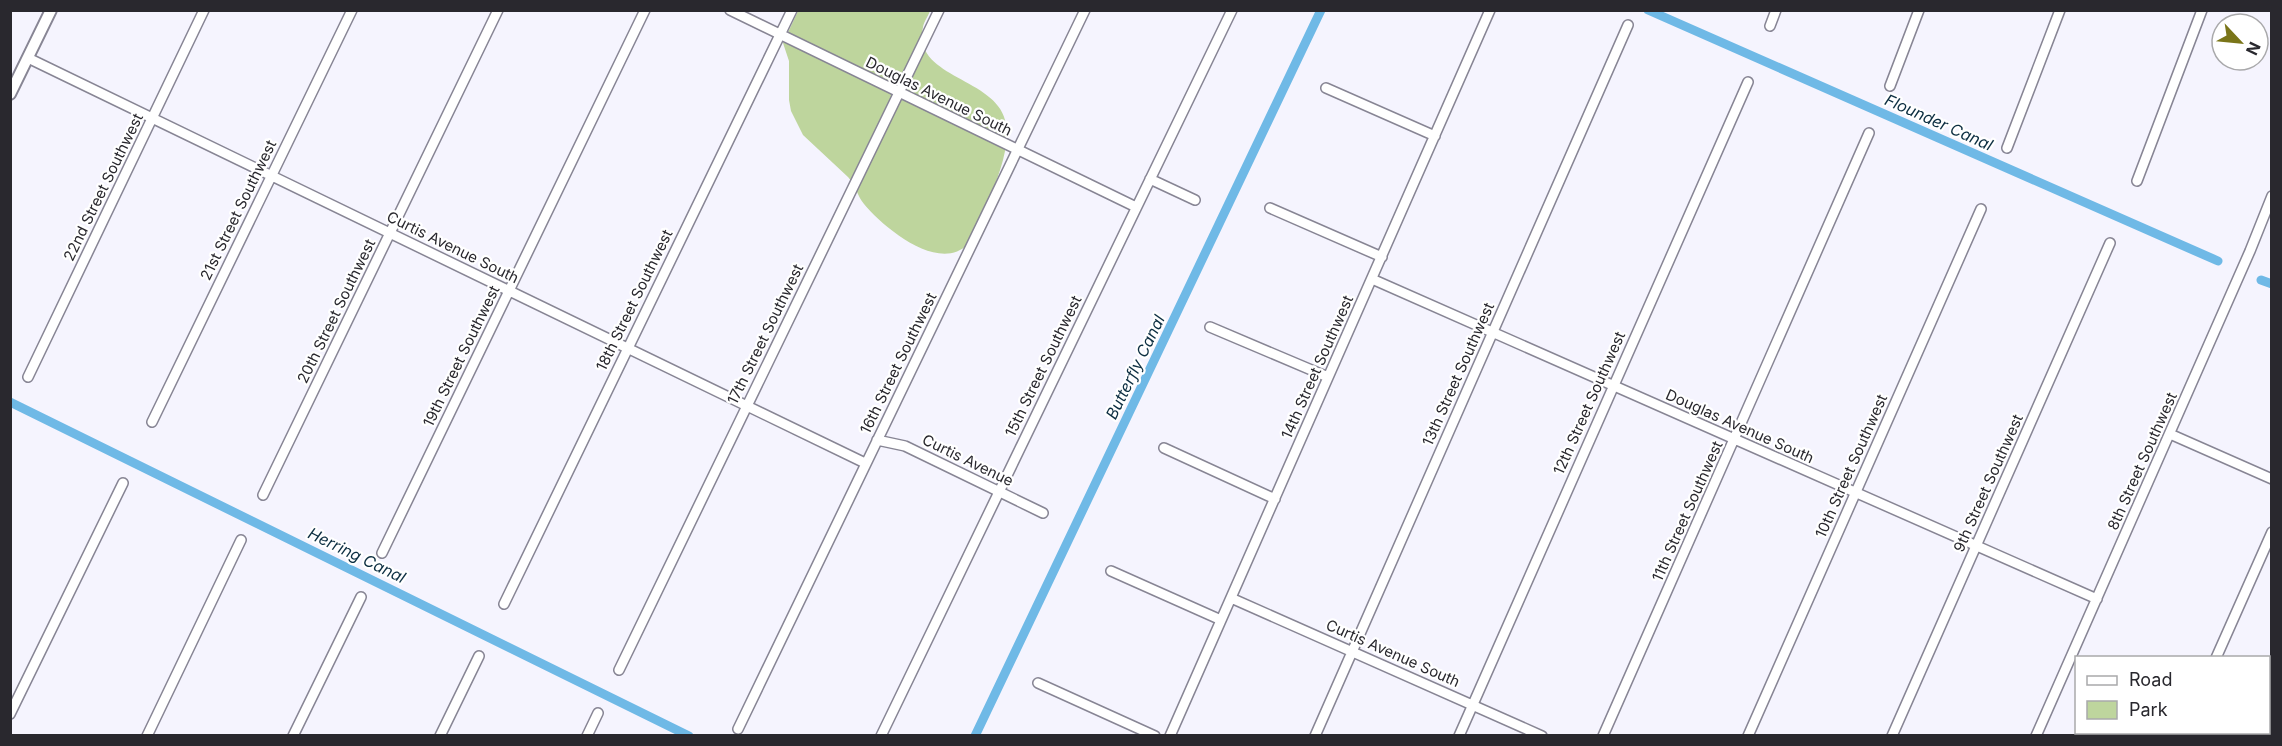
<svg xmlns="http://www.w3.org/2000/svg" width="2282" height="746" font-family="Inter,sans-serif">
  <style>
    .green { fill: #bed59d }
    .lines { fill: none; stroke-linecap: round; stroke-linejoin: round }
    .canal { stroke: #6fb9e6; stroke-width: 9 }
    .minor-casing { stroke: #878594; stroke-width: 12 }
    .tertiary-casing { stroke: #878594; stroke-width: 14 }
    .minor { stroke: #fff; stroke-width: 9 }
    .tertiary { stroke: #fff; stroke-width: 10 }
    .labels { text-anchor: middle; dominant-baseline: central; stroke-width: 4.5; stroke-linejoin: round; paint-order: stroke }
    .street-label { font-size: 15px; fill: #29282e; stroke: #fff }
    .water-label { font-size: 16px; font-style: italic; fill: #0c2e41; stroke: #fff }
  </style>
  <rect width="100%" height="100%" fill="#f5f4fe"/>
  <!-- green -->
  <path class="green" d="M798,11h132c-2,5 -6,11 -7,16 -12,52 76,50 83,97 4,26 -9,55 -18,79 -5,10 -13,33 -20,41 -29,30 -85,-17 -104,-40 -7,-8 -8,-19 -16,-27l-45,-42 -12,-24 -2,-11v-39l-6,-18z"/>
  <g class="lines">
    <!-- canal -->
    <path class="canal" d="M1648,10l570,251
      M2261,280l11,4
      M10,402l679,334
      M975,736l346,-726"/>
    <!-- minor casing -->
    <g class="minor-casing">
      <path id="minor" d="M730,10l406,197
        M1770,26l6,-16
        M28,58l837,405
        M1890,86l29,-76
        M1326,88l109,48
        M2007,148l53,-138
        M1150,179l45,21
        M2137,181l65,-171
        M1270,208l112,49
        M1372,279l725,320
        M1210,327l118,50
        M28,377l176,-367
        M152,422l200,-412
        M2170,434l102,45
        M877,440l28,6 138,67
        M1164,448l111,51
        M263,495l235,-485
        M382,553l263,-543
        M1111,571l110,49
        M1231,598l311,138
        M504,604l288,-594
        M2216,658l56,-126
        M619,670l320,-660
        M1038,683l117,53
        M10,714l113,-231
        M738,729l347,-719
        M147,736l94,-196
        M293,736l68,-139
        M440,736l39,-80
        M587,736l11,-23
        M881,736l351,-726
        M1170,736l320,-726
        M1315,736l313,-711
        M1459,736l289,-654
        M1603,736l266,-603
        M1748,736l233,-527
        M1892,736l218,-493
        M2036,736l214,-485 22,-55
        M2181,736l2,-4"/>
    </g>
    <!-- tertiary casing -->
    <g class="tertiary-casing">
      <path id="tertiary" d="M10,94l41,-84"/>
    </g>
    <!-- minor -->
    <use href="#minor" class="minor"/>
    <!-- tertiary -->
    <use href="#tertiary" class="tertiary"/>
  </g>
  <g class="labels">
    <!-- street labels -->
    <g class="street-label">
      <text transform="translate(939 96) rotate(26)">Douglas Avenue South</text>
      <text transform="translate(103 187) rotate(-64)">22nd Street Southwest</text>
      <text transform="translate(238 210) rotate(-64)">21st Street Southwest</text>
      <text transform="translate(453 247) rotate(26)">Curtis Avenue South</text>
      <text transform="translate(634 300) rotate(-64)">18th Street Southwest</text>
      <text transform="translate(336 311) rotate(-64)">20th Street Southwest</text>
      <text transform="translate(765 334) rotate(-64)">17th Street Southwest</text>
      <text transform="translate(461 356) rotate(-64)">19th Street Southwest</text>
      <text transform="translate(898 363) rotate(-64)">16th Street Southwest</text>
      <text transform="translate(1043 366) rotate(-64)">15th Street Southwest</text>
      <text transform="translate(1317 367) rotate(-66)">14th Street Southwest</text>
      <text transform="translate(1458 374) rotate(-66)">13th Street Southwest</text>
      <text transform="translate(1589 403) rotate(-66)">12th Street Southwest</text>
      <text transform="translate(1740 426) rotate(24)">Douglas Avenue South</text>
      <text transform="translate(968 460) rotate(26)">Curtis Avenue</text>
      <text transform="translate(2142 461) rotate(-66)">8th Street Southwest</text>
      <text transform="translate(1851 466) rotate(-66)">10th Street Southwest</text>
      <text transform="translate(1988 483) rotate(-66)">9th Street Southwest</text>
      <text transform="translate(1687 511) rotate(-66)">11th Street Southwest</text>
      <text transform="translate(1393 653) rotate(24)">Curtis Avenue South</text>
    </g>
    <!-- water labels -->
    <g class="water-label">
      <text transform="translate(1939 122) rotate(24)">Flounder Canal</text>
      <text transform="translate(1135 367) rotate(-64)">Butterfly Canal</text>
      <text transform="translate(357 555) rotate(26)">Herring Canal</text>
    </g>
  </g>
  <!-- border -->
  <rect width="2282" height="746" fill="none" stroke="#29282e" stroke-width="24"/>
  <!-- legend -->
  <rect x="2075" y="656" width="195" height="78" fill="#ffffff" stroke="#a9a9ab" stroke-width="1.5"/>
  <rect x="2087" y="676" width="30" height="9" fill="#ffffff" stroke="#a9a9ab" stroke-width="1.5"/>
  <text x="2129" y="686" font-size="18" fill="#29282e">Road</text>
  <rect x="2087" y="701" width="30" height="18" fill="#bed59d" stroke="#a9a9ab" stroke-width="1.5"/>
  <text x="2129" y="716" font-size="18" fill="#29282e">Park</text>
  <!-- north arrow -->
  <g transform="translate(2240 42) rotate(116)"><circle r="28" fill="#ffffff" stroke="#a9a9ab" stroke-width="1.5"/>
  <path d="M0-4.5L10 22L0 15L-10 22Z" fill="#7a7519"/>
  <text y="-9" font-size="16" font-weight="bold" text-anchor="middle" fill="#29282e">N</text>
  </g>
</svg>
